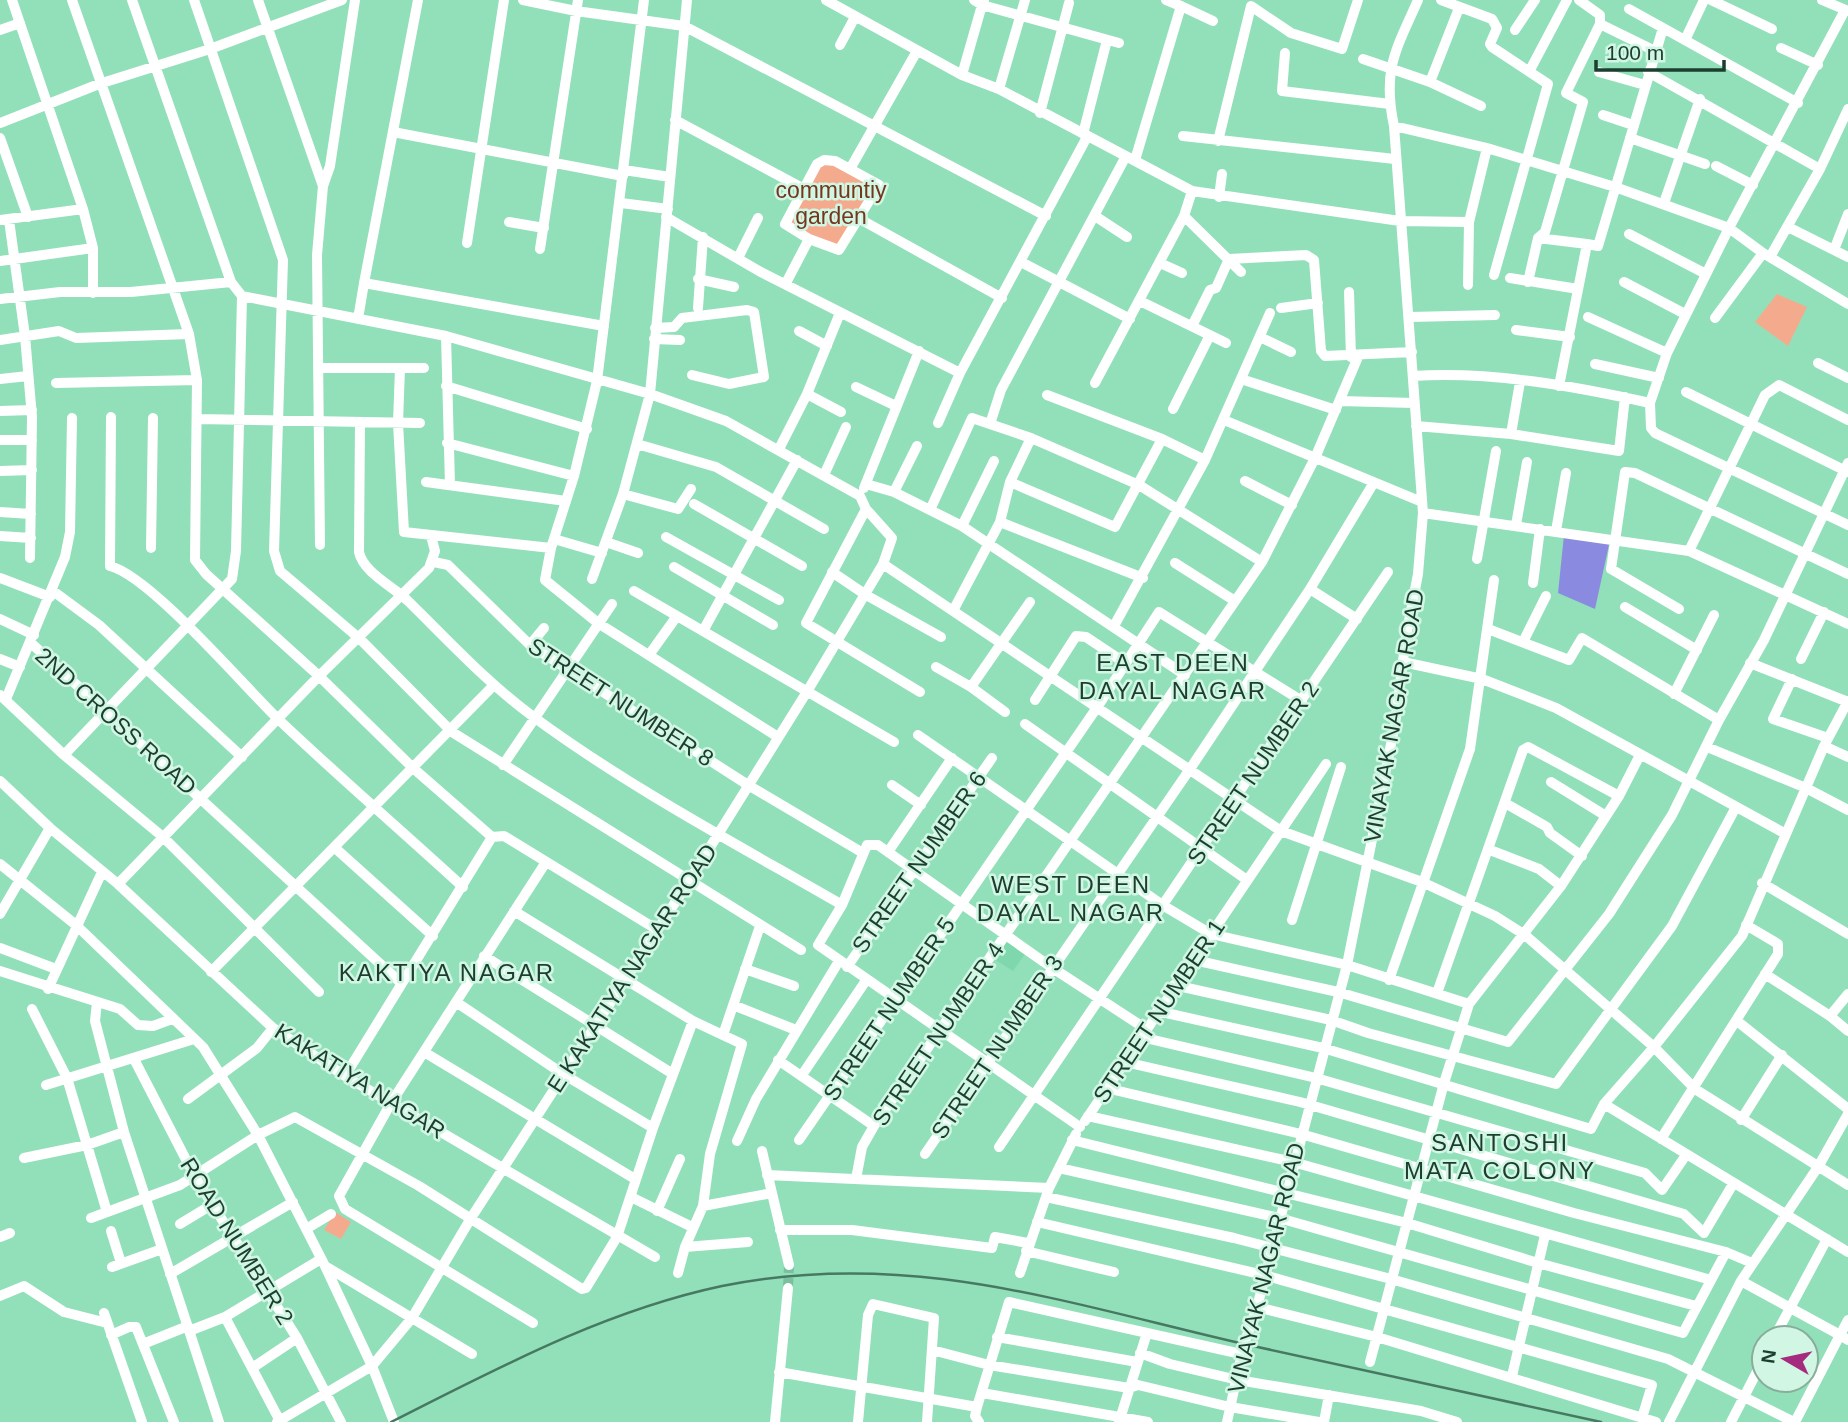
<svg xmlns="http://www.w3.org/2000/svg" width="1848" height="1422" font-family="Arial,sans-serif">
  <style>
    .built { fill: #7fd7ad }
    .green { fill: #f4ab8d }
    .water { fill: #8b8ae1 }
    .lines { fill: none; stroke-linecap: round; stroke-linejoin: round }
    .minor-tunnel { stroke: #7ac09e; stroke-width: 10; stroke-dasharray: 10 5; stroke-linecap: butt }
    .minor { stroke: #fff; stroke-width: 10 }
    .rail { stroke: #477962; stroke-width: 2.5 }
    .labels { text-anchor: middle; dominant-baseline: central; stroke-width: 5; stroke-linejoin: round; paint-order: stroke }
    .park-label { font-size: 23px; fill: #74371d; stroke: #d1f7e4 }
    .street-label { font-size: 23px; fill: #1d3e2f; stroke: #d1f7e4 }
    .neighbourhood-label { font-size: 24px; letter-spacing: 2px; fill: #1d3e2f; stroke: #d1f7e4 }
  </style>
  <rect width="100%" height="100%" fill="#91e0ba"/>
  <!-- built -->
  <path class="built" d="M1008,939l19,12 -14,20 -19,-12z"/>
  <!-- green -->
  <path class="green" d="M824,160l55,25 -40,65 -52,-27z
    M1777,294l30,13 -19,39 -33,-24z
    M335,1212l16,10 -10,17 -17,-9z"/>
  <!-- water -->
  <path class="water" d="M1564,535l46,5 -15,69 -37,-16z"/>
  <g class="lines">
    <!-- minor-tunnel -->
    <path class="minor-tunnel" d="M788,1288l1,-23"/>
    <!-- minor -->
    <path class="minor" d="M12,0l71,209 10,39v45
      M72,0l117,334 8,46 -2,180 11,14 113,102 94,92 79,69 12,-1 152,93
      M132,0l99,282
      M194,0l89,260 -9,291 6,20 80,68 92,93 349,218
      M258,0l65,186
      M418,0l-54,283 240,43
      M523,0l53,11 108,15 362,190
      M644,0l-47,381 -23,95 -23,72 -6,32 53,43 180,114
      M826,0l136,75
      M974,0l8,5 -20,70 37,14 193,102 208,30 69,1 18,-74
      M984,0l-2,5 137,38
      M1441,0l51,19 5,9 -7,16 2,3 56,37 -54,191
      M1579,0l21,15v9l55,27
      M1711,0l61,29
      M1822,0l26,11
      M1181,6l32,15
      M1629,9l169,94
      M1845,10l-116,218 -62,125 -17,50 1,25 4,5 193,92
      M0,30l20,-7
      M1515,30l20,-30
      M1685,40l19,-40
      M840,45l15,-28
      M1781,48l37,17
      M1285,53l-3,38 108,13
      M1363,59l67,23 51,24
      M1530,70l37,-70
      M1599,72l46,13
      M1648,72l172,97
      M1430,82l29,-74
      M999,89l26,-89
      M1040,113l29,-110
      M1603,115l30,10
      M675,120l129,69
      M0,123l99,-39 111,-35 132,-49
      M1394,126l93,22 128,39 114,41 34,25 85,51
      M393,132l230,44
      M1083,134l24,-94
      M1183,136l212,23
      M0,138l28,79
      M1630,138l75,26
      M1218,141l33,-135 40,27 51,16 16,-49
      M824,160l11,1 44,24 -40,65 -30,-11 -24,-15 32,-60z
      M1135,160l46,-154 -15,-6
      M1716,166l37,19
      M850,169l67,-118
      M624,170l46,7
      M1219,197l3,-23
      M621,203l47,6
      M1664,203l36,-104
      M1095,216l32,21
      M1184,216l57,56
      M666,217l93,54 201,102
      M858,218l144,80
      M0,220l83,-11
      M9,220l16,116 7,81 -2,141
      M509,222l35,6
      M1788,227l60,30
      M1629,234l77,40
      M1538,238l49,6
      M467,243l37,-243
      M540,249l38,-249
      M1834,250l14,-36
      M1770,257l50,-88 28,-60
      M738,258l20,-40
      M0,261l93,-13
      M1021,262l109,57
      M1160,263l22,10
      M1510,278l68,11
      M698,279l36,8
      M1528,282l10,-44 7,-6 38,-130 -17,-9 34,-69
      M1624,282l61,32
      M786,283l23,-44
      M1468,285l1,-63
      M1349,292l2,65
      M242,296l204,40 204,58 76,27 134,75 6,13 26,29 -9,26 -75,126 -119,191 -218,337 -59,100 -40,48 -95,56
      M0,299l60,-7h71l100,-10 11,14 -6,255 -4,28 -168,176
      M1140,301l86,42
      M698,308l5,-71
      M1281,308l37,-5
      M1410,317l85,-2
      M1588,317l79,36
      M1715,318l48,-65
      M358,319l6,-36
      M1192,326l18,-36 6,-2 13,-29 77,-4 8,5 7,91 4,5 87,-4
      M655,328l19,-1 8,-9 65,-8 7,2 10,65 -35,7 -37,-9
      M1516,330l54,7
      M799,331l28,15
      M446,336l4,149
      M1260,337l31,15
      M654,339l26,1
      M0,340l59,-9 17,7 113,-4
      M1818,363l30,15
      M1595,364l64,14
      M318,368h106
      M400,368l-2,55 6,109 147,16
      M1413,376c78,-5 161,10 237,27
      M0,379l28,-3
      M1241,379l95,31
      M56,383l141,-3
      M1095,383l89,-167 8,-25
      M446,386l141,43
      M1559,386l28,-142 11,2 65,-218
      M856,387l40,19
      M1686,392l162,80
      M807,394l34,18
      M1047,395l115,44 43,21
      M1340,401l74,2
      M1173,409l37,-74
      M0,411l32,-1
      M111,417l-1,149c40,10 133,119 168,153 60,57 124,112 185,168
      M197,419l223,4
      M1224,420l198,82
      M360,422l-1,130c4,20 33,34 48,48 41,40 81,84 128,118 97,71 203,127 307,187
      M938,423l22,-50 127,-236
      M990,424l11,-34 125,-234
      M1416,426l95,8 108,17 6,-54
      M1511,434l9,-52
      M0,440h32
      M447,443l127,33
      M637,444l79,23 108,62
      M779,449l28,-55 33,-81
      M0,471l32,-1
      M824,475l22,-48
      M1245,481l47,24
      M426,482l140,19
      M1010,482l105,45 47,-88
      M866,484l28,8 68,34 223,149
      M864,488l55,-137
      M894,492l23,-46
      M623,494l55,15 13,-20
      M694,504l108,62
      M866,509l-60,114 114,69
      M930,510l42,-92 59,20 108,47 123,77
      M0,512l31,2
      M1423,513l266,38 159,73
      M1000,522l143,56
      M1516,525l11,-63
      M962,526l32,-65
      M1556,531l10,-58
      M0,536l31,2
      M666,537l113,63
      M554,539l48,14
      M606,542l32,11
      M320,545l-3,-290 6,-69 7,-20 25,-166
      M151,548l2,-130
      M1689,551l76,-156 14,-10 69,35
      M1477,559l19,-108
      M434,562l14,3 82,80 218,140 115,68
      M1175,563l60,38
      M883,564l398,267 141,51 73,34 30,19 129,112 41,42 153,96
      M674,567l99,58
      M832,572l34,23 75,42
      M0,578l50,19
      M592,579l31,-85 27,-100 37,-394
      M1533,583l7,-54
      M1310,589l47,30
      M53,591l46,34 143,132
      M634,591l260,151
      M1625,607l72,43
      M954,609l46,-87 10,-40 21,-44
      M1679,609l-68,-40 14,-97 10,1 213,101
      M0,619l34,16
      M1114,626l91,-166 65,-147
      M1488,629l81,31 13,-22 137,82
      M703,631l94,-171
      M1523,642l23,-46
      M31,643l370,340
      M530,645l14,-17
      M649,655l28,-39
      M0,659l20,8
      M1801,659l23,-47
      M1403,662l79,17 74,29 230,126
      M1750,663l98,39
      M936,667l35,20 59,-85
      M1792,679l-19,40 55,19
      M971,687l34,25
      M1674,694l40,-79
      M0,695l64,60 99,82 156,155
      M6,699l59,-142 5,-25 2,-114
      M1035,700l41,-64 10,1 39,26
      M1025,724l222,156
      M918,735l246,171 47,28 136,31 122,39
      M1824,746l24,11
      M1707,747l99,41 42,22
      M503,765l109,-161
      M0,781l50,47 68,56 155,144 72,48 310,181
      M1551,782l55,34
      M892,785l29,20
      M1505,803l42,24 3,6 32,23
      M334,847l99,89
      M1490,850l49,19 22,17
      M888,852l64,-94
      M0,864l76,61 127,122 55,88 67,131 47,100 22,56
      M1762,883l86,51
      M118,884l201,-208 110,-108 6,-17 -4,-15
      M514,911l179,110 49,23 -32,110 -7,52 -18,41 63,-5
      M0,914l50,-86
      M1292,920l49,-153
      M0,948l56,21
      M484,956l189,118
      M1194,960l144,32 170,50 101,-128 63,-99 47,-95 45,-80 84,-177
      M847,967l145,-209
      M745,969l49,17
      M0,971l120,38 18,16 15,1 19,-7
      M211,972l283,-287
      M1765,974l65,42
      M1389,980l81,-231 24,-169
      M1174,985l157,35 37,13 188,51 116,-158 64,-119
      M48,989l54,-117
      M1437,993l86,-243 5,-3 91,49
      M1848,994l-18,22 18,15
      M97,1002l-2,19 29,111 95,290
      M456,1002l107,72 90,54
      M733,1005l63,25
      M32,1009l35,69 40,134
      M1157,1011l166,37 268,81 13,-25 50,-57 88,-111 82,-190 24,-45
      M1737,1021l111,88
      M723,1035l37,-109
      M1141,1037l175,41 329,95 17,17 24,-35
      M424,1052l211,127
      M134,1059l61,118 102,161 44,84
      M778,1060l96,66
      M1125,1062l175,40 384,112 20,19 29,-49
      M802,1075l65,-96
      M345,1076l147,-239
      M46,1085l148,-46
      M1106,1088l195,46 273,79 152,39 26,11
      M188,1099l69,-51 16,-20
      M1604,1104l244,148
      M1088,1116l205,46 418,118
      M1741,1120l41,-65
      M1085,1121l241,-357
      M1080,1127l-262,-182 24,-40 25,-60h11l173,122 95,62
      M1661,1139l117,-185v-10l-32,-19
      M799,1140l299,-434 61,-94 143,89
      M1072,1140l335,83 131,40 158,43
      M737,1141l19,-42 83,-138
      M999,1147l389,-575
      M762,1151l27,114
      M925,1154l265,-385 120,-180 63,-105
      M24,1158l63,-13 37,-13
      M1059,1168l220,50 404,115 43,-81
      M767,1175l282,13
      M856,1179l6,-32 12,-21 388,-564 53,-104 43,-101
      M631,1197l61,30
      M1046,1197l188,41 157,41 277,80 126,63
      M703,1206l69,-13
      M657,1211l23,-52
      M91,1218l89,-33 78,-50 37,-18 124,69 163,103 4,-1 31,-51 36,-109 40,-107
      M1037,1222l227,53 388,110 -10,33
      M180,1224l33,-20
      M306,1229l25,-15
      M780,1230h72l140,18 3,-11 33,6
      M111,1231l10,32
      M0,1237l10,-4
      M1026,1251l88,21
      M325,1266l147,88
      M112,1267l50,-18
      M678,1273l7,-26
      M1020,1273l29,-85 27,-54
      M170,1274l123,-72
      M1741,1281l99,54 -45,87
      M0,1296l24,-10 40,26 43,11
      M1257,1307l120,30 279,85
      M104,1313l38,109
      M225,1317l55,104
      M1848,1320l-8,15 8,5
      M533,1323l-188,-114 -6,-13 52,-93 155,-241
      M189,1331l36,-14 96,-58
      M111,1335l18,-8h7l38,95
      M997,1337l140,25
      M1774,1338l53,-99
      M143,1344l45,-18
      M932,1350l57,15 140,23 9,-3 92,22 89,15
      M1140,1353l30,11 68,16 183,31 36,11
      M1370,1362l74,-279 25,-79 92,-118 58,-90 21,-41
      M252,1368l45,-30
      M779,1372l198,35
      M1512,1376l33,-141
      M982,1393l166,29
      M775,1422l13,-134
      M858,1422l10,-107 5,-11 61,14 -7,104
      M979,1422l-4,-6 2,-9 32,-105 232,52
      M1119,1422l28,-89
      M1227,1422l17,-78 13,-37 90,-342 48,-241 11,-87 12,-63 5,-61 -29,-387c-12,-57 2,-76 24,-126
      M1324,1422l5,-27
      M1669,1422l72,-141 77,-114 30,-53
      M1731,1422l33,-64"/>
    <!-- rail -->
    <path class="rail" d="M391,1422c107,-54 213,-111 331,-136 187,-38 343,17 522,58 119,27 238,51 357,78"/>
  </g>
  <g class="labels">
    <!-- park labels -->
    <g class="park-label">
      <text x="831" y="190">communtiy<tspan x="831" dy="26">garden</tspan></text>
    </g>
    <!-- street labels -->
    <g class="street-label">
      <text transform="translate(621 702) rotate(33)">STREET NUMBER 8</text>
      <text transform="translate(1394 716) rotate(-80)">VINAYAK NAGAR ROAD</text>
      <text transform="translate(116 721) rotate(42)">2ND CROSS ROAD</text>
      <text transform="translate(1253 773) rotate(-56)">STREET NUMBER 2</text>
      <text transform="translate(919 862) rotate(-55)">STREET NUMBER 6</text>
      <text transform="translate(632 968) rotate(-57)">E KAKATIYA NAGAR ROAD</text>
      <text transform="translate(889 1009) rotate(-56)">STREET NUMBER 5</text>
      <text transform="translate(1159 1011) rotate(-56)">STREET NUMBER 1</text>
      <text transform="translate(938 1034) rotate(-56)">STREET NUMBER 4</text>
      <text transform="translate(997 1047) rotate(-56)">STREET NUMBER 3</text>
      <text transform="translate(360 1081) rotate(32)">KAKATIYA NAGAR</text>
      <text transform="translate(237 1241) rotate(58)">ROAD NUMBER 2</text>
      <text transform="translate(1266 1268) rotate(-76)">VINAYAK NAGAR ROAD</text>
    </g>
    <!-- neighbourhood labels -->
    <g class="neighbourhood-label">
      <text x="1173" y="662">EAST DEEN<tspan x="1173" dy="28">DAYAL NAGAR</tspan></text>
      <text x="1071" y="884">WEST DEEN<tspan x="1071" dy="28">DAYAL NAGAR</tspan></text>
      <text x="447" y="972">KAKTIYA NAGAR</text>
      <text x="1500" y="1142">SANTOSHI<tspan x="1500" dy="28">MATA COLONY</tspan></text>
    </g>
  </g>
  <!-- north arrow -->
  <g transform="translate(1785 1359) rotate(279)"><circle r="33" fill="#d1f7e4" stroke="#89ad9c" stroke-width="2"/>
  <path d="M0-5L12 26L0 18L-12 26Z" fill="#a52b7f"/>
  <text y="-10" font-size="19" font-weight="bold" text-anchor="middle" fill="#1d3e2f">N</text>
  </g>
  <!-- scale -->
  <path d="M1596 60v10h128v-10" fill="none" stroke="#1d3e2f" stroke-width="3.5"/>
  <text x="1606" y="60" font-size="21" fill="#1d3e2f" stroke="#d1f7e4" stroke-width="5" paint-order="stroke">100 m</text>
</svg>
